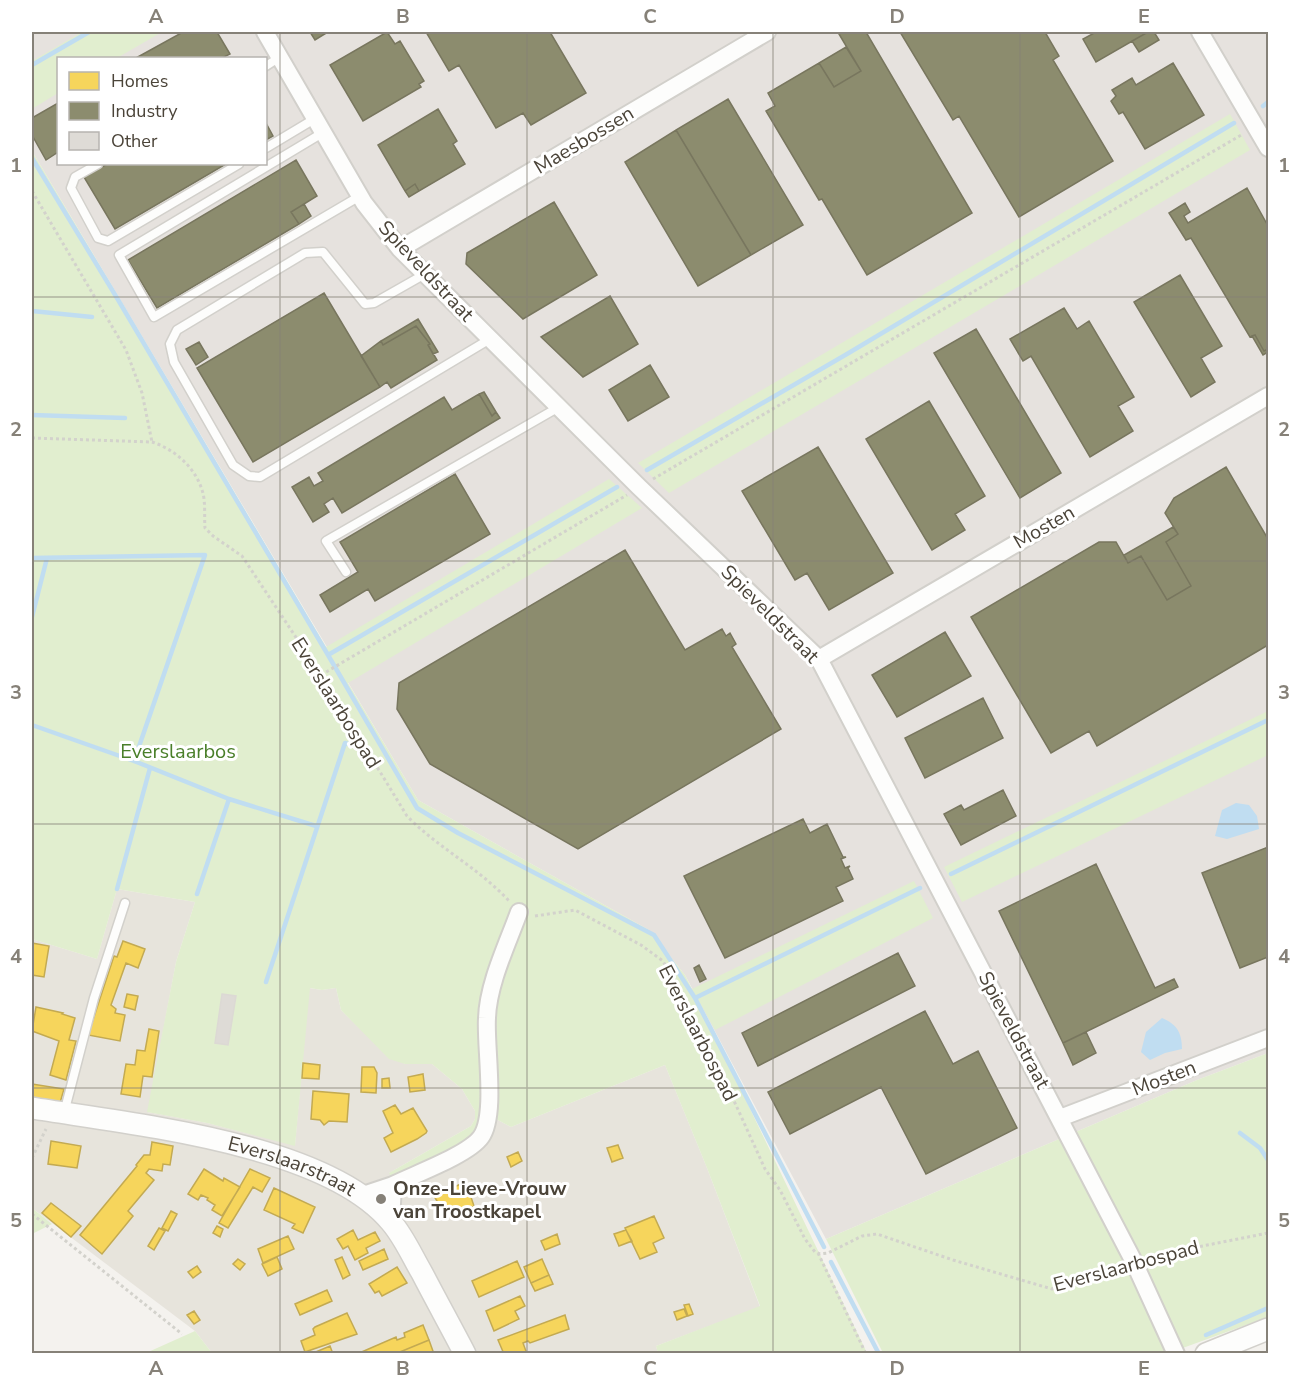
<svg xmlns="http://www.w3.org/2000/svg" width="1300" height="1385" font-family="'Nunito Sans',sans-serif">
  <style>
    .residential { fill: #e7e4dc }
    .industrial { fill: #e6e2de; fill-rule: evenodd }
    .green { fill: #e1eecf }
    .water { fill: #c0ddf1 }
    .homes { fill: #f6d55c; stroke: #c3aa52; stroke-width: 1.5 }
    .industry { fill: #8c8c6e; stroke: #78765e; stroke-width: 1.5 }
    .lines { fill: none; stroke-linecap: round; stroke-linejoin: round }
    .stream { stroke: #c0ddf1; stroke-width: 4.5 }
    .building { fill: #dedbd6; stroke: #dcd9d4; stroke-width: 1.5 }
    .service-casing { stroke: #d2d0cb; stroke-width: 11 }
    .minor-casing { stroke: #d2d0cb; stroke-width: 20 }
    .tertiary-casing { stroke: #d2d0cb; stroke-width: 24 }
    .path { stroke: #d3d2cc; stroke-width: 3; stroke-dasharray: 3 3; stroke-linecap: butt }
    .service { stroke: #fdfdfc; stroke-width: 8 }
    .minor { stroke: #fdfdfc; stroke-width: 16 }
    .tertiary { stroke: #fdfdfc; stroke-width: 21 }
    .grid { fill: none; stroke: #868178; stroke-width: 1.5; stroke-opacity: 0.55 }
    .poi-dot { fill: #868178; stroke: #fff; stroke-width: 2 }
    .labels { text-anchor: middle; dominant-baseline: central; stroke-width: 6; stroke-linejoin: round; paint-order: stroke }
    .street-label { font-size: 20px; fill: #4b4439; stroke: #fff }
    .park-label { font-size: 20px; fill: #4a7f2a; stroke: #fff }
    .poi-label { font-size: 20px; font-weight: bold; fill: #4b4439; stroke: #fff; text-anchor: start }
    .neatline { fill: none; stroke: #868178; stroke-width: 2 }
    .grid-label { font-size: 20px; text-anchor: middle; font-weight: bold; fill: #868178 }
  </style>
  <rect width="100%" height="100%" fill="#f4f2ee"/>
  <!-- residential -->
  <path class="residential" d="M117,889l78,13 -19,60 -28,150 59,11 88,22 14,-157 13,2 14,-2 5,22 30,29 34,25h27l30,25 13,22v8l-4,7 -82,47 107,-54 15,8 154,-62 42,103 53,139 -104,39 2,7h-446l-17,-22 -163,-123v-269l65,20z"/>
  <!-- industrial -->
  <path class="industrial" d="M32,32h1236v1021l-71,27 -371,159 -141,-264 -36,-45 -231,-130 -386,-649zM58,58h208v106h-208z"/>
  <!-- green -->
  <path class="green" d="M82,32h80l-45,26h-59v35l-26,16v-48z
    M1230,114l20,36 -581,343 -31,-30z
    M32,151l294,496 283,-168 33,29 -294,175 70,117 231,130 36,45 7,14 222,-108 19,37 -218,112 -19,-34 171,357h-209l-2,-7 104,-40 -53,-138 -42,-103 -154,62 -15,-8 -4,19 -13,12 -80,41 -10,-18 82,-47 4,-7v-8l-13,-22 -30,-25h-27l-16,-5 -48,-49 -5,-22 -14,2 -12,-2 -15,158 -88,-23 -60,-11 29,-150 19,-60 -78,-13 -20,70 -65,-20z
    M1268,711v44l-306,147 -18,-35z
    M1268,1053v264l-99,36h-286l-57,-114 371,-159z
    M32,1208l20,16 -20,10z
    M195,1331l17,22h-66z"/>
  <!-- water -->
  <path class="water" d="M1236,803l13,2 8,11 2,13 -32,10 -12,-3 7,-26z
    M1162,1018c15,6 20,15 20,31l-17,4 -15,7 -9,-8 5,-20z"/>
  <!-- homes -->
  <path class="homes" d="M123,941l22,8 -7,19 -12,-5 -15,42 5,4 -1,4 10,2 -5,26 -32,-6 26,-79 3,1z
    M32,943l17,3 -5,31 -12,-2z
    M127,994l11,2 -3,14 -11,-3z
    M36,1007l27,6 -1,1 13,4 -6,22 7,1 -10,39 -16,-5 9,-34 -27,-10z
    M149,1029l10,2 -7,46 -9,-1 -3,21 -19,-3 5,-30 9,1 2,-15 8,1z
    M303,1063l17,2 -1,14 -17,-1z
    M362,1067h12l3,6 -1,20 -15,-1z
    M423,1074l2,16 -15,2 -2,-15z
    M389,1078l1,10h-8v-9z
    M32,1084l32,5 -4,14 -28,-5z
    M313,1091l36,3 -2,28 -18,-1 -5,4 -4,-5 -9,-1z
    M395,1105l6,9 12,-6 14,23 -1,2 -9,6 -26,13 -7,-14 9,-5 -10,-22z
    M51,1141l30,5 -4,22 -29,-4z
    M152,1142l21,4 -3,19 -7,-1 -1,7 -13,-2 -3,4 8,7 -26,31 5,5 -31,38 -22,-19 57,-69 -1,-1 8,-10h6z
    M618,1145l5,13 -11,4 -5,-14z
    M518,1152l4,9 -11,6 -4,-10z
    M204,1169l19,12 1,-3 16,9 -18,29 -10,-6 3,-5 -8,-5 1,-2 -7,-3 -3,5 -10,-6z
    M250,1169l20,9 -8,14 -9,-5 -25,41 -9,-5z
    M463,1183l7,11 4,12 -27,12 -13,-22z
    M274,1188l41,19 -12,26 -11,-5 3,-4 -31,-14z
    M51,1203l30,23 -10,11 -29,-24z
    M171,1211l6,3 -9,17 -6,-3z
    M654,1216l10,22 -11,5 4,9 -17,7 -15,-31z
    M217,1226l6,3 -3,8 -7,-4z
    M159,1228l6,3 -11,19 -6,-4z
    M353,1230l5,10 17,-8 5,9 -14,7 2,5 -13,7 -7,-14 -5,3 -6,-10z
    M626,1230l6,11 -13,5 -5,-12z
    M557,1234l3,10 -15,6 -4,-9z
    M288,1236l6,13 -31,14 -5,-14z
    M384,1249l4,10 -25,11 -4,-9z
    M277,1257l5,12 -14,7 -6,-12z
    M342,1257l8,18 -7,4 -8,-19z
    M238,1259l7,5 -5,6 -7,-6z
    M542,1259l7,16 -18,8 -7,-16z
    M517,1261l7,16 -45,20 -7,-16z
    M197,1266l4,6 -8,6 -5,-6z
    M397,1267l10,16 -25,13 -3,-5 -4,2 -6,-9z
    M549,1275l4,9 -18,7 -4,-8z
    M327,1290l5,11 -32,14 -5,-11z
    M520,1296l5,10 -10,5 4,8 -25,12 -8,-20z
    M689,1304l4,10 -5,2 -4,-11z
    M684,1309l3,7 -10,4 -3,-8z
    M194,1311l6,9 -6,4 -7,-9z
    M347,1313l10,21 -52,18 -4,-11 14,-6 -2,-6 2,-2z
    M565,1315l4,14 -39,14 -2,-2 -5,2 4,11h-23l-6,-14z
    M423,1325l6,15 -34,14h-38l39,-17 1,3 8,-3 -1,-4z
    M429,1340l5,14h-39z
    M330,1346l3,8h-22z"/>
  <!-- industry -->
  <path class="industry" d="M183,32h34l13,22 -8,4h-86z
    M310,32h18l-13,8z
    M387,32l8,12 5,-3 24,40 -5,3 2,3 -58,34 -33,-56z
    M426,32h124l36,61 -55,32 -8,-12 -27,15 -37,-63 -10,6z
    M843,32h23l106,181 -105,62 -45,-76 -3,1 -53,-89 9,-5 -7,-13 51,-30 15,24 27,-16 -22,-37z
    M900,32h145l14,24 -6,4 60,101 -94,56 -60,-101 -6,4z
    M1096,32h52l-52,30 -13,-23z
    M1148,32h6l5,8 -20,12 -7,-11z
    M846,47l15,24 -27,16 -15,-24z
    M1173,63l31,52 -59,34 -22,-37 -4,2 -8,-13 5,-5 -4,-6 20,-12 4,7z
    M728,99l75,126 -52,30 -75,-125z
    M58,103v49l-12,8 -14,-25v-17z
    M438,109l19,32 -4,3 12,20 -46,27 -4,-7 -10,7 -27,-46z
    M266,123l7,13 -7,4z
    M676,130l75,125 -53,31 -73,-124z
    M296,160l21,36 -26,16 8,12 -142,84 -29,-48z
    M107,164h119l-111,65 -31,-52z
    M415,184l4,7 -10,6 -4,-6z
    M1247,188l21,38v123l-4,2 -9,-16 -5,2 -59,-99 -5,2 -17,-27 16,-10 5,9 -6,4 4,7z
    M554,202l43,73 -74,44 -57,-55 1,-11z
    M304,204l7,12 -12,8 -8,-12z
    M1180,275l42,71 -21,12 14,24 -24,15 -57,-95z
    M324,293l56,94 -127,75 -56,-94z
    M610,296l28,48 -55,33 -42,-40z
    M1064,308l13,21 12,-8 45,76 -16,9 15,25 -43,26 -59,-101 -8,5 -13,-22z
    M418,319l20,33 -5,2 -5,-9 2,-1 -14,-18 -33,19 -2,-4z
    M416,326l14,18 -2,1 9,15 -46,28 -4,-6 -7,5 -19,-31 20,-15 2,4z
    M976,329l85,144 -41,25 -86,-145z
    M1255,335l9,16 4,-2v3l-5,3 -11,-19z
    M199,342l9,15 -12,8 -10,-16z
    M650,365l19,32 -41,24 -19,-31z
    M484,392l12,20 -4,4 -13,-22z
    M479,394l13,22 4,-4 4,6 -158,95 -9,-15 -9,6 5,8 -16,10 -21,-35 17,-10 5,9 9,-5 -5,-8 126,-76 8,13z
    M929,401l56,95 -30,18 10,16 -33,20 -66,-111z
    M818,447l75,126 -64,37 -22,-37 -12,7 -53,-89z
    M1226,467l42,72v106l-171,101 -8,-15 -38,22 -80,-136 128,-75h17l12,21 13,-7 26,44 24,-14 -25,-44 12,-8 -13,-21 9,-15z
    M455,474l35,60 -115,67 -7,-12 -38,23 -10,-17 38,-23 -18,-30z
    M1173,527l5,7 -12,8 25,44 -24,14 -26,-44 -13,7 -4,-8z
    M625,550l60,100 37,-21 4,7 4,-3 6,11 -4,3 49,82 -203,120 -148,-85 -33,-55 2,-26z
    M945,632l26,44 -74,41 -25,-42z
    M983,698l20,40 -78,40 -20,-40z
    M1003,790l13,26 -55,29 -17,-31 17,-9 3,5z
    M803,819l7,14 17,-9 16,33h3l-5,2 4,9 5,-2 -2,2 5,11 -17,8 7,14 -118,57 -41,-82z
    M1268,847v110l-28,11 -38,-95z
    M1096,864l59,124 19,-9 4,8 -115,56 -64,-132z
    M898,953l17,33 -157,80 -16,-33z
    M699,965l7,14 -6,3 -6,-14z
    M925,1011l28,53 25,-13 39,77 -91,46 -45,-87 -91,47 -22,-42z
    M1086,1032l10,21 -23,12 -10,-22z"/>
  <g class="lines">
    <!-- stream -->
    <path class="stream" d="M32,65l57,-33
      M1263,106l5,-4
      M32,158l85,140 211,357 289,-168
      M32,311l60,6
      M32,415l93,3
      M647,470l200,-116 387,-231
      M32,558l173,-3 -71,206
      M32,617l15,-59
      M328,655l89,153 41,25 196,102 41,63 225,-110
      M32,725l102,36 95,38 87,27
      M951,874l317,-154
      M117,889l33,-121
      M197,894l32,-95
      M266,982l79,-239 13,4
      M695,998l129,249
      M1240,1133l20,15 8,12
      M831,1262l48,92
      M1206,1335l62,-27"/>
  </g>
  <!-- building -->
  <path class="building" d="M222,994l14,2 -8,49 -13,-2z"/>
  <g class="lines">
    <!-- service casing -->
    <g class="service-casing">
      <path id="service" d="M266,66l14,-9
        M324,132l-205,123 35,62 206,-121
        M266,148l50,-30
        M98,164l-23,13 -4,11 27,50 10,3 131,-77
        M425,274l-51,29 -9,1 -42,-52 -18,1 -128,77 -7,14 4,18 59,103 16,11 11,1 230,-138
        M346,572l-20,-31 233,-134
        M64,1113l30,-115 31,-95"/>
    </g>
    <!-- minor casing -->
    <g class="minor-casing">
      <path id="minor" d="M265,32l99,171 36,46 239,238 180,172 314,601 43,94
        M1200,32l68,116
        M400,249l367,-217
        M819,659l449,-263
        M1060,1118l208,-80
        M363,1195l30,-10
        M391,1222l2,-37c22,-11 75,-30 88,-48 16,-22 4,-91 6,-119 1,-34 20,-73 32,-106"/>
    </g>
    <!-- tertiary casing -->
    <g class="tertiary-casing">
      <g id="tertiary">
        <path id="s1" d="M32,1108c98,16 294,35 359,114 13,15 21,34 31,51 14,27 29,54 43,81"/>
        <path d="M1206,1354l62,-25"/>
      </g>
    </g>
    <!-- path -->
    <path class="path" d="M32,191l94,159 16,43 10,49
      M32,438l120,4c22,7 43,25 50,48 4,11 2,26 3,38l8,8 29,20 79,119 86,141c31,32 72,52 102,85
      M653,479l590,-345
      M321,675l306,-180
      M535,916l40,-6 66,35 22,16 57,109 45,99 15,21 25,49 10,13 5,2 8,-1 34,-17 15,-2 76,26 99,29 66,-23
      M32,1158l14,-29
      M32,1214l150,120
      M818,1253l48,101
      M1147,1257l121,-24"/>
    <!-- service -->
    <use href="#service" class="service"/>
    <!-- minor -->
    <use href="#minor" class="minor"/>
    <!-- tertiary -->
    <use href="#tertiary" class="tertiary"/>
  </g>
  <!-- grid -->
  <path class="grid" d="M280,32v1322M527,32v1322M773,32v1322M1020,32v1322M32,297h1236M32,561h1236M32,824h1236M32,1088h1236"/>
  <!-- markers -->
  <circle class="poi-dot" cx="381" cy="1199" r="6"/>
  <g class="labels">
    <!-- street labels -->
    <g class="street-label">
      <text transform="translate(584 140) rotate(-31)">Maesbossen</text>
      <text transform="translate(426 271) rotate(47)">Spieveldstraat</text>
      <text transform="translate(1044 527) rotate(-30)">Mosten</text>
      <text transform="translate(770 614) rotate(45)">Spieveldstraat</text>
      <text transform="translate(336 703) rotate(58)">Everslaarbospad</text>
      <text transform="translate(1014 1030) rotate(62)">Spieveldstraat</text>
      <text transform="translate(698 1033) rotate(63)">Everslaarbospad</text>
      <text transform="translate(1164 1078) rotate(-21)">Mosten</text>
      <text stroke="none"><textPath href="#s1" startOffset="267">Everslaarstraat</textPath></text>
      <text transform="translate(1126 1266) rotate(-15)">Everslaarbospad</text>
    </g>
    <!-- park labels -->
    <g class="park-label">
      <text x="178" y="751">Everslaarbos</text>
    </g>
    <!-- poi labels -->
    <g class="poi-label">
      <text x="393" y="1188">Onze-Lieve-Vrouw<tspan x="393" dy="23">van Troostkapel</tspan></text>
    </g>
  </g>
  <!-- border -->
  <rect width="1300" height="1385" fill="none" stroke="#ffffff" stroke-width="66"/>
  <!-- legend -->
  <rect x="57" y="57" width="210" height="108" fill="#ffffff" stroke="#b7b4b0" stroke-width="1.5"/>
  <rect x="69" y="72" width="30" height="18" fill="#f6d55c" stroke="#b7b4b0" stroke-width="1.5"/>
  <text x="111" y="87" font-size="18" fill="#4b4439">Homes</text>
  <rect x="69" y="102" width="30" height="18" fill="#8c8c6e" stroke="#b7b4b0" stroke-width="1.5"/>
  <text x="111" y="117" font-size="18" fill="#4b4439">Industry</text>
  <rect x="69" y="132" width="30" height="18" fill="#dedbd6" stroke="#b7b4b0" stroke-width="1.5"/>
  <text x="111" y="147" font-size="18" fill="#4b4439">Other</text>
  <rect x="33" y="33" width="1234" height="1319" class="neatline"/>
  <g class="grid-label">
    <text x="156" y="23">A</text>
    <text x="403" y="23">B</text>
    <text x="650" y="23">C</text>
    <text x="897" y="23">D</text>
    <text x="1144" y="23">E</text>
    <text x="16" y="172">1</text>
    <text x="1284" y="172">1</text>
    <text x="16" y="436">2</text>
    <text x="1284" y="436">2</text>
    <text x="16" y="699">3</text>
    <text x="1284" y="699">3</text>
    <text x="16" y="963">4</text>
    <text x="1284" y="963">4</text>
    <text x="16" y="1227">5</text>
    <text x="1284" y="1227">5</text>
    <text x="156" y="1375">A</text>
    <text x="403" y="1375">B</text>
    <text x="650" y="1375">C</text>
    <text x="897" y="1375">D</text>
    <text x="1144" y="1375">E</text>
  </g>
</svg>
